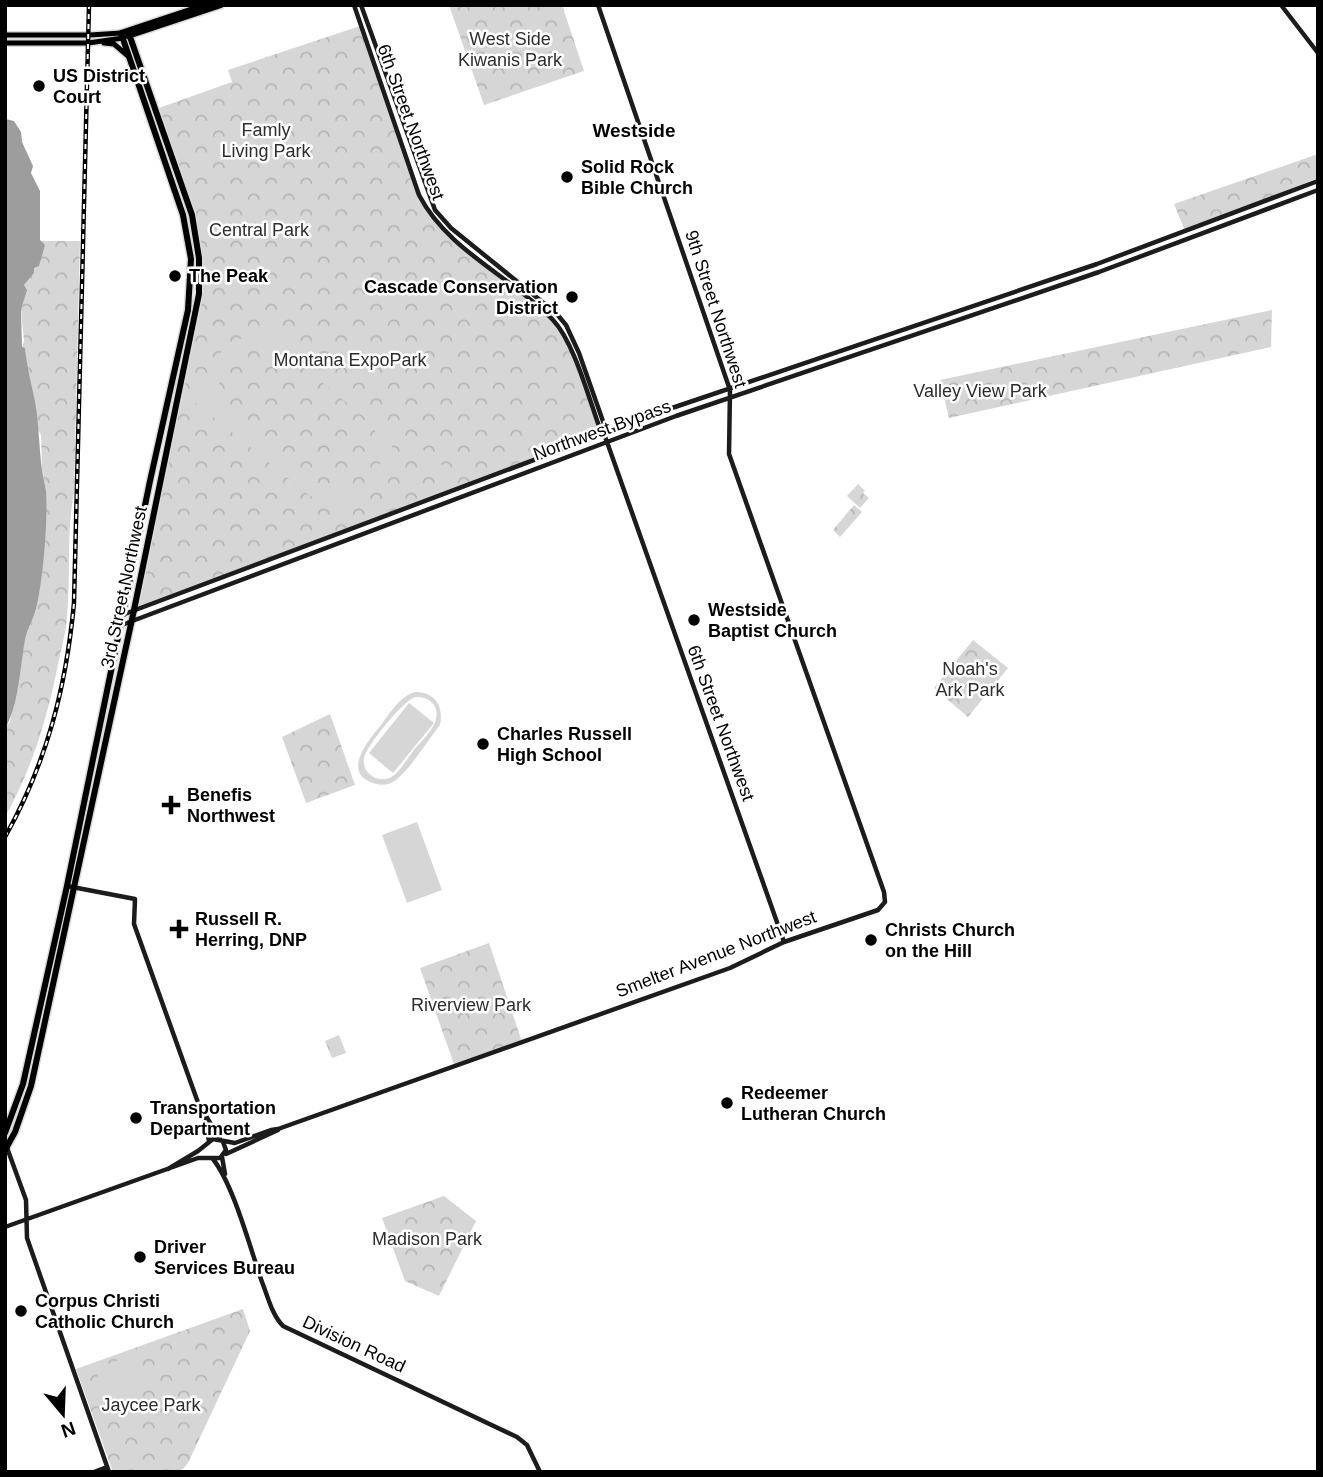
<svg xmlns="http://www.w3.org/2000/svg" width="1323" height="1477" font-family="Helvetica,sans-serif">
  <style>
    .park { fill: url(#park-crowns) }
    .pitch { fill: #d6d6d6; fill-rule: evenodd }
    .water { fill: #9d9d9d }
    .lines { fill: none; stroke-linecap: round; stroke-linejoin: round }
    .primary-casing { stroke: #dbdbdb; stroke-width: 8 }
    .highway-casing { stroke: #dbdbdb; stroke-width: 9 }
    .secondary { stroke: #1c1c1c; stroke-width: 4.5 }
    .primary { stroke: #000; stroke-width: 5 }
    .highway { stroke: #000; stroke-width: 6 }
    .rail-casing { stroke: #000; stroke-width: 4.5 }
    .rail { stroke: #fff; stroke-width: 2; stroke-dasharray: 5; stroke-linecap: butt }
    .poi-dot { fill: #000; stroke: #fff; stroke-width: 2.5 }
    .labels { text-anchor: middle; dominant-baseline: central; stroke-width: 5; stroke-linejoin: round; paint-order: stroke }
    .park-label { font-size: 18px; fill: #2d2d2d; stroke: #fff }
    .poi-label { font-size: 18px; font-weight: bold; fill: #000; stroke: #fff; text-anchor: start }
    .street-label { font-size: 18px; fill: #000; stroke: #fff }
    .neighbourhood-label { font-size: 19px; font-weight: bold; fill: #000; stroke: #fff }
  </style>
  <defs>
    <pattern id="park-crowns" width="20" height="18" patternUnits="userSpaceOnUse" patternTransform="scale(1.75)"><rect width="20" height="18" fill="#d6d6d6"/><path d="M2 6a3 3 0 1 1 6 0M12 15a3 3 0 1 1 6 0" fill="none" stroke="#b6b6b6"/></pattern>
  </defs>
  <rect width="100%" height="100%" fill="#fff"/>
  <!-- park -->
  <path class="park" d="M449,5h113l22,66 -100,34z
    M360,26l58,171 17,24 118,100 12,16 39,97 -470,176 62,-298 4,-42 -8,-55 -36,-106 76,-27 -4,-12z
    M1318,154v24l-133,53 -11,-27z
    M40,241h40l-6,252c-8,41 -3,83 -7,124 -1,16 -6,32 -9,48 -11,54 -26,104 -53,152v-88l5,-8 4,-19 12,-69 10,-23 8,-67 2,-52 -4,-22 -1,-34 -4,-7 -2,-26 -7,-26 -3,-27 -3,-2 2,-6 -3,-32 5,-19 -2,-5 9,-12z
    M1272,310l-1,37 -322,71 -9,-38z
    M858,484l7,7 -2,2 6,5 -9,10 -13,-12z
    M854,505l8,7 -22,25 -7,-7z
    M973,640l35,28 -40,49 -34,-29z
    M330,714l25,71 -49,18 -24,-66z
    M489,943l33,99 -67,25 -35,-99z
    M339,1035l7,18 -14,5 -7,-17z
    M444,1196l32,25 -37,75 -34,-15 -23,-63z
    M243,1309l7,22 -62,132 -5,6 -8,3h-62l-37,-103z"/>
  <!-- pitch -->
  <path class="pitch" d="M252,334h18l17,6 159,128 -8,9 -47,-38c0,5 2,11 1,17 -2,45 -47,55 -82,40l-118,-96 4,-12 14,12c-3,-36 8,-54 42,-66zM258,345l15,2 13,6 83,68c33,42 -5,88 -53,65l-82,-66c-27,-31 -16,-65 24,-75z
    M415,692c20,0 29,14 25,33 -12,15 -29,43 -44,55 -5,4 -13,6 -20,4 -37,-10 -7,-44 5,-59 10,-13 18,-28 34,-33zM415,697c8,0 14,1 19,8 10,17 -11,34 -21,46 -6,8 -12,19 -20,25 -13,9 -32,-2 -29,-18 2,-12 39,-57 51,-61z
    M409,703l25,20 -41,50 -24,-20z
    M417,822l25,68 -35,13 -25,-68z
    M137,1354c11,27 0,49 -28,57l-13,-40 2,-4z"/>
  <!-- water -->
  <path class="water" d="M5,116l1,3 8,2 7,11 1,10 11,24 -2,7 9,18v49l5,5 -6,21 -5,2v5l-10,12 3,5 -6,19 1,38 3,1c2,19 6,35 10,53 4,23 4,46 7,69 1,7 3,14 4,21 2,31 -3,89 -10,118 -3,11 -9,20 -11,31 -5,27 -6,64 -20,89z"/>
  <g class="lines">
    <!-- primary casing -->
    <g class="primary-casing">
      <path id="primary" d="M5,35h85l31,-2
        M5,43h83l35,-5
        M104,43l10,1 14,12"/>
    </g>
    <!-- highway casing -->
    <g class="highway-casing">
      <path id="highway" d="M128,36l93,-31
        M5,1133l18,-49 44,-198 83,-405 38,-171 3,-51 -8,-44 -62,-182 84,-28
        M5,1150l10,-18 16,-46 103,-476 65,-316v-36l-7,-43 -64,-184"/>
    </g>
    <!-- secondary -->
    <path class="secondary" d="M354,5l65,190c29,56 92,81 134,125 21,22 36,79 47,109l4,4
      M361,5l74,205 16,18 105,85 10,12 13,28 26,74 -1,7 3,8 177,500
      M1281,5l37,48
      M122,615l550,-207 425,-144 221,-83
      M119,626l557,-210 423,-144 219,-82
      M67,886l68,13 -1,25 72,201 3,16
      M201,1108l19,31
      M6,1145l20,55 1,38 82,234
      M226,1154l52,-24
      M222,1157l3,17
      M213,1159c21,27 37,89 49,123 6,15 10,33 21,44l234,111 10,8 13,27
      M168,1169l30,-18 15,-12 22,4 36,-13 7,-1 452,-161 54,-26 94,-32 7,-8 -1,-10 -155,-438 1,-64 -132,-385
      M5,1227l193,-69h22l6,-8 -3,-8
      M94,1472l13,-5"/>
    <!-- primary -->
    <use href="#primary" class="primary"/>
    <!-- highway -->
    <use href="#highway" class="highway"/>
    <!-- rail casing -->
    <g class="rail-casing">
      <path id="rail" d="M5,837c42,-75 61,-149 69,-234l15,-598"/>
    </g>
    <!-- rail -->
    <use href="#rail" class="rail"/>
  </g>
  <!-- markers -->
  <g class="poi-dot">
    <circle cx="39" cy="86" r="7"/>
    <circle cx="567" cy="177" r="7"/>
    <circle cx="175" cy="276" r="7"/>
    <circle cx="572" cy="297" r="7"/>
    <circle cx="694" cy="620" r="7"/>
    <circle cx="483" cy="744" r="7"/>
    <path d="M167.5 794.5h7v7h7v7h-7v7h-7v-7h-7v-7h7z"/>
    <path d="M175.5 918.5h7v7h7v7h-7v7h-7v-7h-7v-7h7z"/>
    <circle cx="871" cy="940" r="7"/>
    <circle cx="727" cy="1103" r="7"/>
    <circle cx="136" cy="1118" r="7"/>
    <circle cx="140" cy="1257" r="7"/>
    <circle cx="21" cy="1311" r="7"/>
  </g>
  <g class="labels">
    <!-- park labels -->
    <g class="park-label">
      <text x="510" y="39">West Side<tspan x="510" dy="21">Kiwanis Park</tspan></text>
      <text x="266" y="130">Famly<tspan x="266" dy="21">Living Park</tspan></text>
      <text x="259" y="230">Central Park</text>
      <text x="350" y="360">Montana ExpoPark</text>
      <text x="980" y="391">Valley View Park</text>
      <text x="970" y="669">Noah's<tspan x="970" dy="21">Ark Park</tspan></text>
      <text x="471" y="1005">Riverview Park</text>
      <text x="427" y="1239">Madison Park</text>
      <text x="151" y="1405">Jaycee Park</text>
    </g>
    <!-- poi labels -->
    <g class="poi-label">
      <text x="53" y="76">US District<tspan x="53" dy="21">Court</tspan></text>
      <text x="581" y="167">Solid Rock<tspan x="581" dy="21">Bible Church</tspan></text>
      <text x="189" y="276">The Peak</text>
      <text x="558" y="287" text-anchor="end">Cascade Conservation<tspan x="558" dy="21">District</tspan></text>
      <text x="708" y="610">Westside<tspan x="708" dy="21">Baptist Church</tspan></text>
      <text x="497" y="734">Charles Russell<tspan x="497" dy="21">High School</tspan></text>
      <text x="187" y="795">Benefis<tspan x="187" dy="21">Northwest</tspan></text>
      <text x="195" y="919">Russell R.<tspan x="195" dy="21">Herring, DNP</tspan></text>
      <text x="885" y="930">Christs Church<tspan x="885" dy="21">on the Hill</tspan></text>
      <text x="741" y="1093">Redeemer<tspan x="741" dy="21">Lutheran Church</tspan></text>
      <text x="150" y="1108">Transportation<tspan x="150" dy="21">Department</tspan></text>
      <text x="154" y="1247">Driver<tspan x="154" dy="21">Services Bureau</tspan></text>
      <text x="35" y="1301">Corpus Christi<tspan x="35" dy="21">Catholic Church</tspan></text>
    </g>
    <!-- street labels -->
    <g class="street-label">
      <text transform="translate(411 122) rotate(70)">6th Street Northwest</text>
      <text transform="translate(716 309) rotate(72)">9th Street Northwest</text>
      <text transform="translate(602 430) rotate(-20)">Northwest Bypass</text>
      <text transform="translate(124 587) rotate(-78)">3rd Street Northwest</text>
      <text transform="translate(721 723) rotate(70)">6th Street Northwest</text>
      <text transform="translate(716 954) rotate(-21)">Smelter Avenue Northwest</text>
      <text transform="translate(354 1344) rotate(25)">Division Road</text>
    </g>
    <!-- neighbourhood labels -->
    <g class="neighbourhood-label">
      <text x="634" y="130">Westside</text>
    </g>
  </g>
  <!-- border -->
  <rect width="1323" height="1477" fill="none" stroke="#000000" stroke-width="14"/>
  <!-- north arrow -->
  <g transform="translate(63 1414) rotate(161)" stroke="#ffffff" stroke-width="5" paint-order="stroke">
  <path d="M0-5L12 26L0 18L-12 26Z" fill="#000000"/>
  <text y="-10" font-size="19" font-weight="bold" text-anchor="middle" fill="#000000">N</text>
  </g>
</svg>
